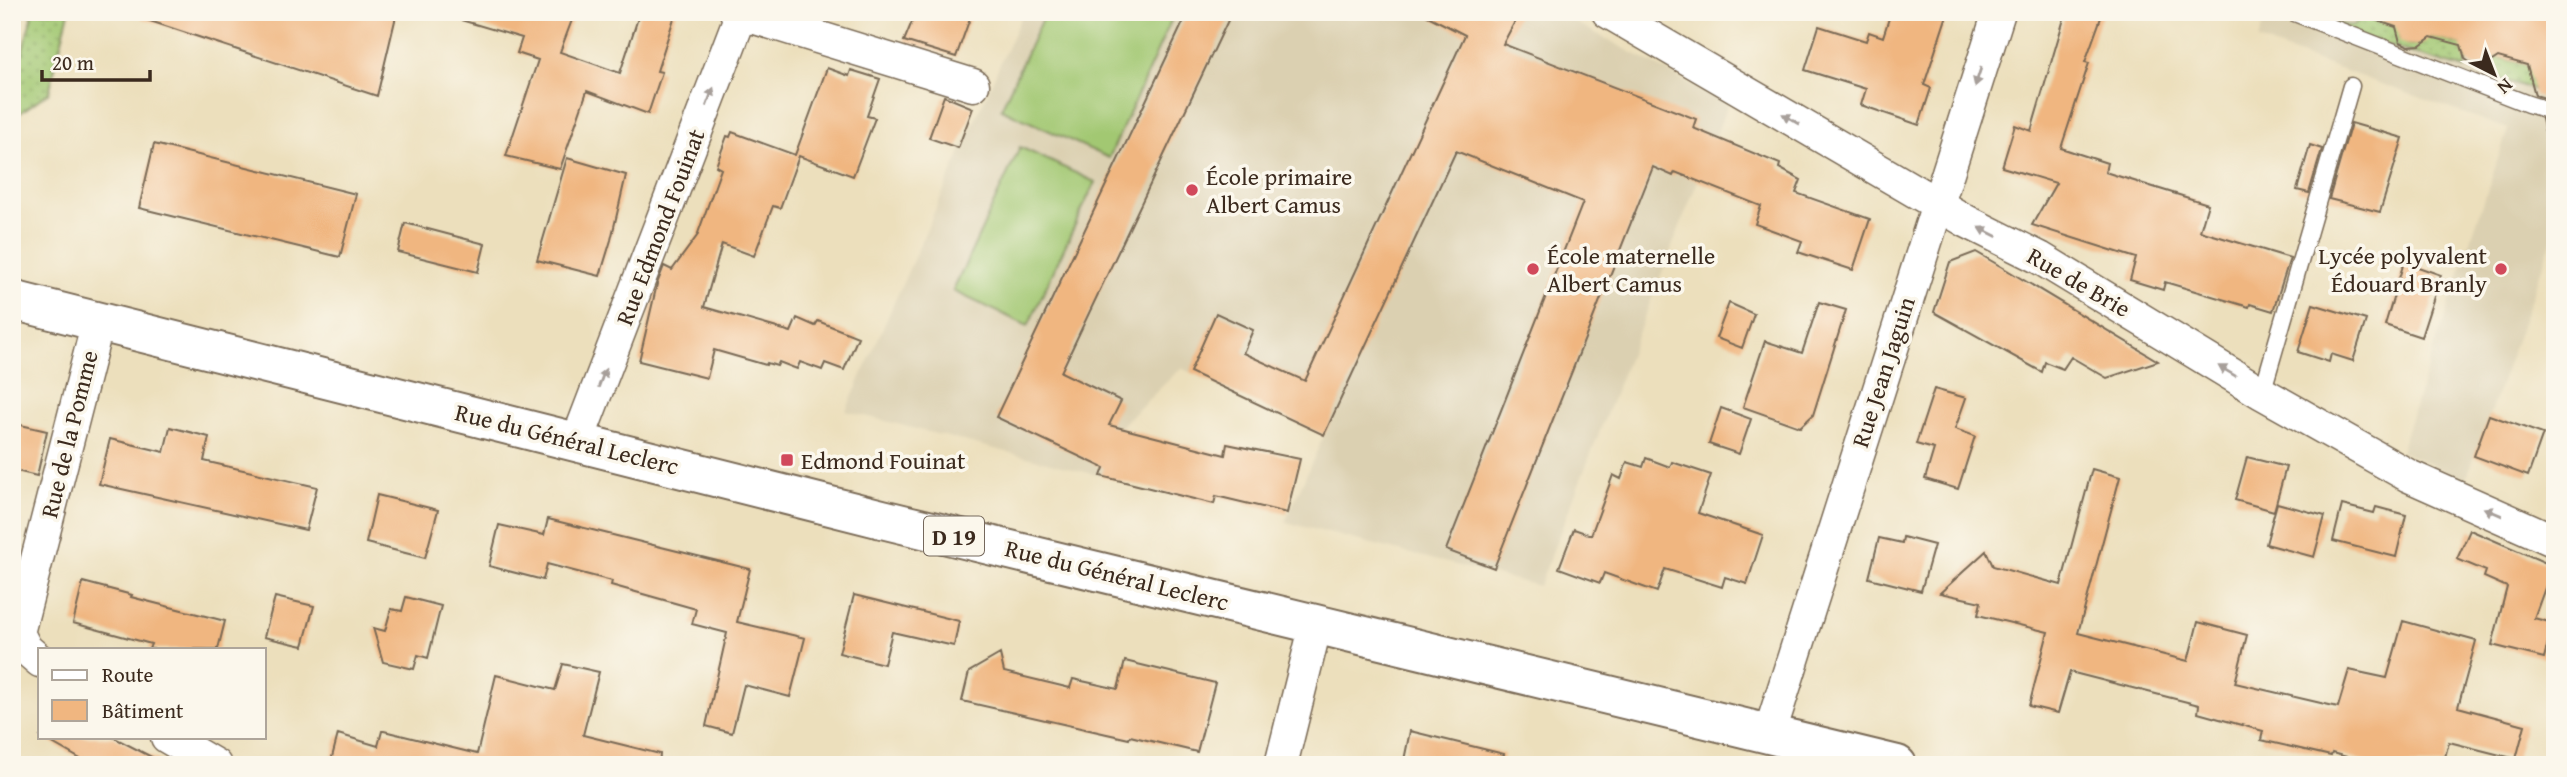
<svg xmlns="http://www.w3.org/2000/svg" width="2567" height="777" font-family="'Gentium Book Plus',serif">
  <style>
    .built { fill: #dbd0b1 }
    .grass { fill: url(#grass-dots); stroke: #6e7948; stroke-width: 2 }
    .pitch { fill: #a2c872; stroke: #6e7948; stroke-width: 2 }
    .building { fill: #f0b680 }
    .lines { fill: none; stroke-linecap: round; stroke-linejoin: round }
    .lane-casing { stroke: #796955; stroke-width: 19 }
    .street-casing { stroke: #796955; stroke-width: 35 }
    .primary-casing { stroke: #796955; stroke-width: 42 }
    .lane { stroke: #fff; stroke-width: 16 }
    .street { stroke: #fff; stroke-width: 32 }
    .primary { stroke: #fff; stroke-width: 38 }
    .oneway { fill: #a79f9a }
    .poi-dot { fill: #d1495b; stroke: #fbf7ec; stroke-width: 2.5 }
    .labels { text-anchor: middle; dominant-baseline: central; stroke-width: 7; stroke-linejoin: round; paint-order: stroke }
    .shield { fill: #fbf7ec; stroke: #75685c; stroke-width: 2 }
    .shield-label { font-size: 23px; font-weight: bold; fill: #3b2a1e }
    .poi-label { font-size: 24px; fill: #3b2a1e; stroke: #fbf7ec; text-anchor: start }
    .street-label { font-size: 24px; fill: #3b2a1e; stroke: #fbf7ec }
  </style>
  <defs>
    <pattern id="grass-dots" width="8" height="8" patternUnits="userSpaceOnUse" patternTransform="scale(1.75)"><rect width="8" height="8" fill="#a2c872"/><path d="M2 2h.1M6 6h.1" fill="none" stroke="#85a35d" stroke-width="1.8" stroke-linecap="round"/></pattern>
  </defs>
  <rect width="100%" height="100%" fill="#fbf7ec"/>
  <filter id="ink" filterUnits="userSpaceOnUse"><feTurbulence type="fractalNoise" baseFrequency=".0143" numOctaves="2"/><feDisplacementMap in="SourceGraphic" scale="14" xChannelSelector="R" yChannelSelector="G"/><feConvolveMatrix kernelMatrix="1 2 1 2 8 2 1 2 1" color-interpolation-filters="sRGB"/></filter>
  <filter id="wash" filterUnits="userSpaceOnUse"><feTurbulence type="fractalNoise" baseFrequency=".00686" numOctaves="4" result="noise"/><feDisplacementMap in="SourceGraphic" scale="28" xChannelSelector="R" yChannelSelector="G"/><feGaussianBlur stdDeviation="1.57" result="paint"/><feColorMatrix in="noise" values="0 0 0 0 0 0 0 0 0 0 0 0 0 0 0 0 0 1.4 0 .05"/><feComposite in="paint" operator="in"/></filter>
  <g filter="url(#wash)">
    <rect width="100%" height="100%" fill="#ecdfbc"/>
    <!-- built -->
    <path class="built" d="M1023,12h533l172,92 -189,482 -254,-64 39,-87 -143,-67 -61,59 -19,49 -255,-65z
      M2267,12h288v219l-89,249 -66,-29 108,-322 -250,-89z"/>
    <!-- grass -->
    <path class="grass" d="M33,12h36l-20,80 -37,27v-29z
      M2317,12h15l6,11c11,4 18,4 24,-7l37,11v12l10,7 11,-1 8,-9 37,10 2,15 -2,8 -125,-38 -12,-7z
      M2494,56l36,10 25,30 -71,-22 2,-9z"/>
    <!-- pitch -->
    <path class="pitch" d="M1045,12h130l-66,146 -108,-49z
      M1020,147l75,35 -67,144 -75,-35z"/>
    <g id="blocks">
      <!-- building -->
      <path class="building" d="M142,12h255l-20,84 -236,-78z
        M462,12h113l-15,40 60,21 20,-61h36l-19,59 5,1 -14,42 -61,-23 -27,78 -54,-13 32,-96 -21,-7 5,-15 -61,-18z
        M916,12h37l17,6 -14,39 -52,-16z
        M1188,12h44l-171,360 60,29 -12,24 116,30 2,-11 73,15 -13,54 -71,-17 -2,8 -113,-28 3,-8 -108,-51z
        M1420,12h100l-17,32 193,75 -3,9 87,36 -1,4 22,12 -5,13 74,26 -17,51 -55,-18 4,-11 -47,-17 6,-18 -86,-34 -2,4 -20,-9 -159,401 -48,-18 137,-348 -127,-51 -132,284 -134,-63 26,-59 37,17 -10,23 62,28 160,-346z
        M1891,12h57l-24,73 7,3 -12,37 -58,-20 5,-16 -61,-19 14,-44 47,15 3,-9 14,5z
        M2066,12h37l-18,50 4,1 -28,85 46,15 -2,9 103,32 -8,27 90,27 -17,53 -23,-7 -1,3 -84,-25 -2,8 -33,-10 6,-22 -104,-33 24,-42 -54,-16 13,-42 16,6z
        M2376,12h179v89l-20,-6 -8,-30 -29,-8 -12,8 -11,1 -10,-7 -4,-14 -30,-8 -11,8 -11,1 -9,-4 -4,-15 -21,-7z
        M827,68l22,8 2,-6 29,9 -13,37 8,2 -22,58 -54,-20 -19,52 -7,-2 -19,50 -32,-12 -18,63 87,25 6,-14 18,8 3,-5 40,16 -14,33 -19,-7 -3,7 -22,-8 -3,7 -18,-7 -2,4 -10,-3 -1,2 -52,-15 -7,28 -68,-17 18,-77 7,-18 8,4 25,-34 24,-67 -5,-3 11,-30 3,1 2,-5 63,23z
        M944,96l29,12 -15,40 -29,-10z
        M2542,119l13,3v9l-10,1z
        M2351,123l52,15 -23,74 -51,-13z
        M154,144l202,50 -16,63 -201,-49z
        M2310,145l12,4 -13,44 -12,-3z
        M567,158l59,17 -15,65 -11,36 -63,-16z
        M405,223l80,21 -7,28 -80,-20z
        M1976,252l31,18 151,91 -51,17 -36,-21 -8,12 -18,-7 -3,10 -108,-60 16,-50z
        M2404,262l37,13 -20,62 -36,-12z
        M1819,302l27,8 -33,105 -13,12 -57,-20 22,-66 37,12z
        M1729,303l25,11 -12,34 -26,-10z
        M2313,304l53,16 -13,41 -22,-7 -2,8 -31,-10z
        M1934,389l32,9 -11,31 20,7 -17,53 -33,-10 9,-30 -18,-5z
        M1721,408l30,11 -12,35 -30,-10z
        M2489,415l54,19 -15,42 -54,-20z
        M12,423l35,8 -10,45 -25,-6z
        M170,427l39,10 -5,24 113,26 -11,43 -207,-46 11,-45 54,13z
        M2247,457l39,10 -12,44 -39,-11z
        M1646,458l24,9 2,-5 39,13 -13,38 65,22 -16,49 -22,-7 -3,10 -57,-18 -8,23 -53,-19 -4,10 -41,-15 15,-39 17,6 22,-60 8,4 6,-17 16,5z
        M2092,469l28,8 -42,156 110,28 10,-39 49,13 -12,48 103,24 11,-37 38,8 16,-57 73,20 -18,66 67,18 -9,34 -67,-17 -6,23h-67l-44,-12 -1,3 -70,-16 2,-9 -65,-18 1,-8 -129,-33 -12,41 -29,-7 19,-74 -70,-17 3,-13 -41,-9 46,-42 7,15 68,19z
        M377,495l61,15 -13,48 -59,-15z
        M2277,503l48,13 -11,41 -48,-13z
        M2342,505l32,8 2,-6 30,8 -10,42 -63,-16z
        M548,519l202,50 -13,53 68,16 -15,59 -46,-12 -12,48 -26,-7 21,-93 -35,-9 4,-15 -85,-24 1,-4 -65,-17 -4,16 -54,-14 10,-41 45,10z
        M2470,530l83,36 -19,52 19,5 -9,35 -52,-13 15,-58 -23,-10 2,-6 -29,-12z
        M1903,537l31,8 -13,46 -52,-13 10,-40 23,5z
        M83,582l49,13 -1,2 94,24 -7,28h-69l2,-5 -78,-21z
        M854,595l105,26 -5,25 -62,-14 -8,32 -45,-11z
        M275,597l39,9 -11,40 -39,-9z
        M406,597l35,9 -13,52 -10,-3 -4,14 -31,-7 -10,-34 12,3 6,-22 11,2z
        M1000,654l4,18 66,16 3,-9 45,10 7,-28 90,22 -18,69 -67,-16 -1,3 -167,-38 7,-29z
        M563,664l36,8 -16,63 77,19 -1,11h-329l8,-31 40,12 4,-15h2l93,23 19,-79 59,15z
        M1410,731l94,23 -2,11h-99z
        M42,737h71l54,28h-76z"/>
    </g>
  </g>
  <g filter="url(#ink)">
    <use href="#blocks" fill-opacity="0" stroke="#796955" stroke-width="2"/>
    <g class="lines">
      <!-- lane casing -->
      <g class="lane-casing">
        <path id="lane" d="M2292,12l236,92 27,8
          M2262,393l89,-307"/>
      </g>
      <!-- street casing -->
      <g class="street-casing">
        <path id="street" d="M736,12l237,73
          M1608,12l358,209 74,37 222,135 147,83 146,65
          M577,442l165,-430
          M40,661l-14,-12 -8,-16 80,-311
          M1770,732l229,-720
          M167,737l48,28
          M1281,765l35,-141"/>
      </g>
      <!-- primary casing -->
      <g class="primary-casing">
        <path id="primary" d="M12,300l870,219 1015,246"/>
      </g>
      <!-- lane -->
      <use href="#lane" class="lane"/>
      <!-- street -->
      <use href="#street" class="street"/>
      <!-- primary -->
      <use href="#primary" class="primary"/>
    </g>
    <!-- one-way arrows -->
    <defs><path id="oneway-solid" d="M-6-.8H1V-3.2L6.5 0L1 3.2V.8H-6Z" transform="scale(1.75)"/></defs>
    <g class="oneway">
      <use href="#oneway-solid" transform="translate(1978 77) rotate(108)"/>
      <use href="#oneway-solid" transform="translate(710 97) rotate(-69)"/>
      <use href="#oneway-solid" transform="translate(1791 119) rotate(-150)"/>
      <use href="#oneway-solid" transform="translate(1988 232) rotate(-153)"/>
      <use href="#oneway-solid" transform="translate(2227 371) rotate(-149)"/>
      <use href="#oneway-solid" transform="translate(602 378) rotate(-69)"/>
      <use href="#oneway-solid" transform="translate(2493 512) rotate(-157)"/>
    </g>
  </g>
  <!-- markers -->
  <g class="poi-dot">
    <circle cx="1192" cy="190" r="7"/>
    <circle cx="1533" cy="269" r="7"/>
    <circle cx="2501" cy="269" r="7"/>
    <rect x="780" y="453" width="14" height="14" rx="3.5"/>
  </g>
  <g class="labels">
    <!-- shield labels -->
    <rect class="shield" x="924" y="516.5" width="60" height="39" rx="5"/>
    <g class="shield-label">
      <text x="954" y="536">D 19</text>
    </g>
    <!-- poi labels -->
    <g class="poi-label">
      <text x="1206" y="176">École primaire<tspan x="1206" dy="28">Albert Camus</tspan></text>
      <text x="1547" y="255">École maternelle<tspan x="1547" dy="28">Albert Camus</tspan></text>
      <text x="2487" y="255" text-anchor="end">Lycée polyvalent<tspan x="2487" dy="28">Édouard Branly</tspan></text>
      <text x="801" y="460">Edmond Fouinat</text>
    </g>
    <!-- street labels -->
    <g class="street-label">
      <text transform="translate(660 227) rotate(-69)">Rue Edmond Fouinat</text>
      <text transform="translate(2079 282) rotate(30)">Rue de Brie</text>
      <text transform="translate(1883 372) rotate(-72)">Rue Jean Jaguin</text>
      <text transform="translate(69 434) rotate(-76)">Rue de la Pomme</text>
      <text transform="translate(567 439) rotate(14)">Rue du Général Leclerc</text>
      <text transform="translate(1117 575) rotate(14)">Rue du Général Leclerc</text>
    </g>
  </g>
  <!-- margin -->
  <rect width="2567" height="777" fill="none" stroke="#fbf7ec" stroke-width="42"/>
  <!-- legend -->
  <rect x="38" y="648" width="228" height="91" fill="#fbf7ec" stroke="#aea59a" stroke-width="2"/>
  <rect x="52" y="670" width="35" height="10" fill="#ffffff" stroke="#aea59a" stroke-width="2"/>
  <text x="102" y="682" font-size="21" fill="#3b2a1e">Route</text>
  <rect x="52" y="700" width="35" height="21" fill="#f0b680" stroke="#aea59a" stroke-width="2"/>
  <text x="102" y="718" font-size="21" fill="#3b2a1e">Bâtiment</text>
  <!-- north arrow -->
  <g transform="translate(2494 74) rotate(138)" stroke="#fbf7ec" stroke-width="5" paint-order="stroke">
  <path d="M0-5L12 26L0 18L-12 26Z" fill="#3b2a1e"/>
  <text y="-10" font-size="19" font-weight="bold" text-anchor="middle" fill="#3b2a1e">N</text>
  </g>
  <!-- scale -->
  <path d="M42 70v10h108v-10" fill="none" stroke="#3b2a1e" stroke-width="3.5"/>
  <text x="52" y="70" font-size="21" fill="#3b2a1e" stroke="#fbf7ec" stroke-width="5" paint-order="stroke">20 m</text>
</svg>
